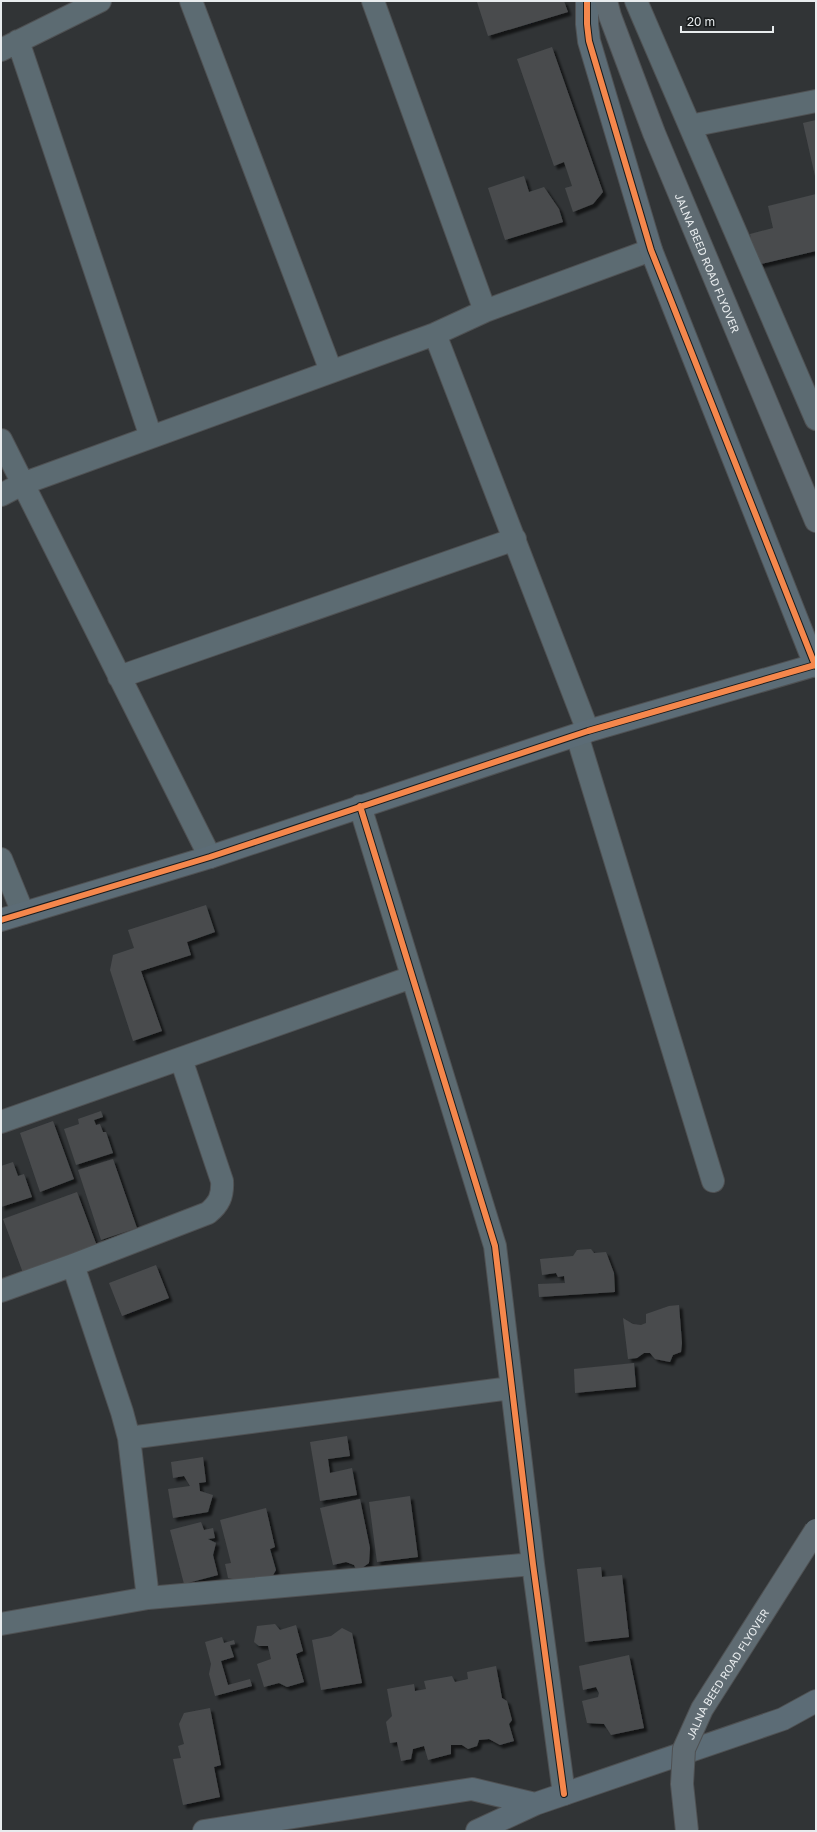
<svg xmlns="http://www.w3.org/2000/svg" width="817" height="1832" font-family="'Golos Text',sans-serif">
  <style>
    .building { fill: #494b4d; filter: url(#shadow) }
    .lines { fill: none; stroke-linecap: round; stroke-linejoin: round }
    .street-casing { stroke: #4f5153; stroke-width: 24 }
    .secondary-casing { stroke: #4f5153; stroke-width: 24 }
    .primary-casing { stroke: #4f5153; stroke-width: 24 }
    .street { stroke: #5c6b72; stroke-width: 22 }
    .secondary { stroke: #5c6c76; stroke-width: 22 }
    .primary { stroke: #5f6b72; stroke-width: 22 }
    .primary-bridge-casing { stroke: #4f5153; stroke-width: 24; stroke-linecap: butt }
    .primary-bridge { stroke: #5f6b72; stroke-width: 22 }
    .cycleway-casing { stroke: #191c1d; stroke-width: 8 }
    .cycleway { stroke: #f5874c; stroke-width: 6 }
    .labels { text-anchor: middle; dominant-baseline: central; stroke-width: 3; stroke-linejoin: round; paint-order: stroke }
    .street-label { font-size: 11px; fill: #e8ecee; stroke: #191c1d }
  </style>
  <defs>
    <filter id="shadow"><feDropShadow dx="3.5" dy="3.5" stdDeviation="1" flood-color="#0009"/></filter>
  </defs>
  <rect width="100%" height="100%" fill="#313436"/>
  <!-- building -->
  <path class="building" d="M479,1h85l4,11 -80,24 -11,-34z
    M552,47l51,145 -10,12 -20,8 -8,-24 7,-2 -8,-24 -10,4 -37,-107z
    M816,120v56h-1l-12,-53z
    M524,176l5,16 15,-5 15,22 4,13 -58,18 -17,-52z
    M816,194v57l-59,14 -7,-31 23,-6 -5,-22z
    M206,905l9,27 -28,10 4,13 -50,16 21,60 -29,10 -23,-71 3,-15 21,-7 -6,-18z
    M101,1111l2,6 -9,3 2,5 4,-1 3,8h3l7,21 -37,12 -12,-36 15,-5 -1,-5z
    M53,1121l21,58 -34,13 -20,-59z
    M113,1159l24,69 -36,12 -23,-70z
    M13,1162l5,14 6,-2 8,23 -31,10v-41z
    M77,1192l20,54 -74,27 -20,-54z
    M591,1249l3,4 12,-1 8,21 1,19 -76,5 -1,-13 27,-1 -1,-7 -6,1 -2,-4 -14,2 -2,-16 33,-3 4,-6z
    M156,1265l13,33 -47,18 -13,-33z
    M679,1305l3,38 -1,9 -8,3 -3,7 -15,-3 -5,-6h-6l-7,5 -9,1 -5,-41 10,6 8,1 5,-2v-9l23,-8z
    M634,1363l2,24 -61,6 -1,-24z
    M347,1436l3,20 -22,3 2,14 22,-5 5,27 -37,6 -10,-59z
    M203,1457l3,25 -7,1 1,8 13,4 -5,17 -35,6 -5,-29 22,-3 -6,-10 -11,2 -2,-16z
    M410,1496l8,61 -41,5 -8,-60z
    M360,1499l10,49 -1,15 -7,5 -6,1 -2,-4 -8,-3 -13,3 -13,-57z
    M266,1508l9,39 -5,2 6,21 -4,7 -34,3 -10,-2 -3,-14 6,-1 -11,-43z
    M201,1522l3,8 9,-2 2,10 -7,1 8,4 -3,12 5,20 -34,9 -14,-54z
    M601,1567l1,10 20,-2 7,62 -44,5 -8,-73z
    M275,1624l5,6 16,-5 7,26 -7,3 8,28 -17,5 -8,-4 -15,4 -7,-23 14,-5 -3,-13h-9l-5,-4 3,-16z
    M342,1628l10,5 10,50 -41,7 -9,-50 19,-4z
    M222,1637l2,6 10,-3 1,4 -5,1 4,12 -13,4 7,24 22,-6 2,7 -37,10 -6,-22 2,-10 -6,-22z
    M629,1655l15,73 -33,7 -7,-11 -17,-1 -5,-22 16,-4 1,-4 -3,-6 -13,3 -4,-24z
    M496,1666l6,32 5,3 5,19 -3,4 5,17 -14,4 -11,-6 -10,1 -2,6 -9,3 -6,-4h-11v9l-23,6 -4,-14 -11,3 -2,10 -10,2 -4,-19 -7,1 -4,-21 6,-6 -5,-27 27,-5 1,7 11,-2 -2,-8 28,-5 3,6 13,-3 -1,-7z
    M210,1708l11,57 -7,2 6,30 -37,8 -10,-46 8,-1 -3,-12 6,-2 -5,-20 5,-11z"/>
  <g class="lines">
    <!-- street casing -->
    <g class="street-casing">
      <path id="street" d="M191,1l140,370
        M373,1l112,310
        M636,1l180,418
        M18,41l133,396
        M1,50l99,-49
        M690,126l126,-25
        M435,334l153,397
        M1,440l209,417
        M1,495l21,-11 413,-150 50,-23 166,-61
        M119,677l396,-138
        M577,735l136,446
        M360,806l135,440 38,318 31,230
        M1,859l22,54
        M1,1122l411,-145
        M73,1265l49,147 7,26 19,160
        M1,1291l72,-26 135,-52c11,-9 15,-17 14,-32l-41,-122
        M129,1438l382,-50
        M1,1624l147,-26 385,-34"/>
    </g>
    <!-- secondary casing -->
    <g class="secondary-casing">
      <path id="secondary" d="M587,1v23l2,17 62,209 164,415
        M1,920l209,-63 378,-126 227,-66 1,1
        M204,1831l268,-42 63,15
        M477,1831l58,-27 248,-85 33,-18"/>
    </g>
    <!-- primary casing -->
    <g class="primary-casing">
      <g id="primary">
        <path id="s1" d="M606,1l4,15 44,117 162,388"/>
      </g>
    </g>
    <!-- street -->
    <use href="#street" class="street"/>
    <!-- secondary -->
    <use href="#secondary" class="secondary"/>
    <!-- primary -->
    <use href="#primary" class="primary"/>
    <!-- primary-bridge casing -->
    <g class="primary-bridge-casing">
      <g id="primary-bridge">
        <path id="s2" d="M687,1831l-5,-47 2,-35 18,-40 114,-179"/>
      </g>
    </g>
    <!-- primary-bridge -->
    <use href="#primary-bridge" class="primary-bridge"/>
    <!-- cycleway casing -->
    <g class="cycleway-casing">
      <path id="cycleway" d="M587,1v23l2,17 62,209 164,415
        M360,806l135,440 38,318 31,230
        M1,920l209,-63 378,-126 227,-66 1,1"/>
    </g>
    <!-- cycleway -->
    <use href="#cycleway" class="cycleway"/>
  </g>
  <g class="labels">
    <!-- street labels -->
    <g class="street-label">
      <text stroke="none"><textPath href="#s1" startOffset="281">JALNA BEED ROAD FLYOVER</textPath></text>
      <text stroke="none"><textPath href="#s2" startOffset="169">JALNA BEED ROAD FLYOVER</textPath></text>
    </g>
  </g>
  <!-- border -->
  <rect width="817" height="1832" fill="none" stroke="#e8ecee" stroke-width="4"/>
  <!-- scale -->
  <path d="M681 26v6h92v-6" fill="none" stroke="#e8ecee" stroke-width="2"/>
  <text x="687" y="26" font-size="12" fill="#e8ecee" stroke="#191c1d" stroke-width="3" paint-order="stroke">20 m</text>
</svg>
